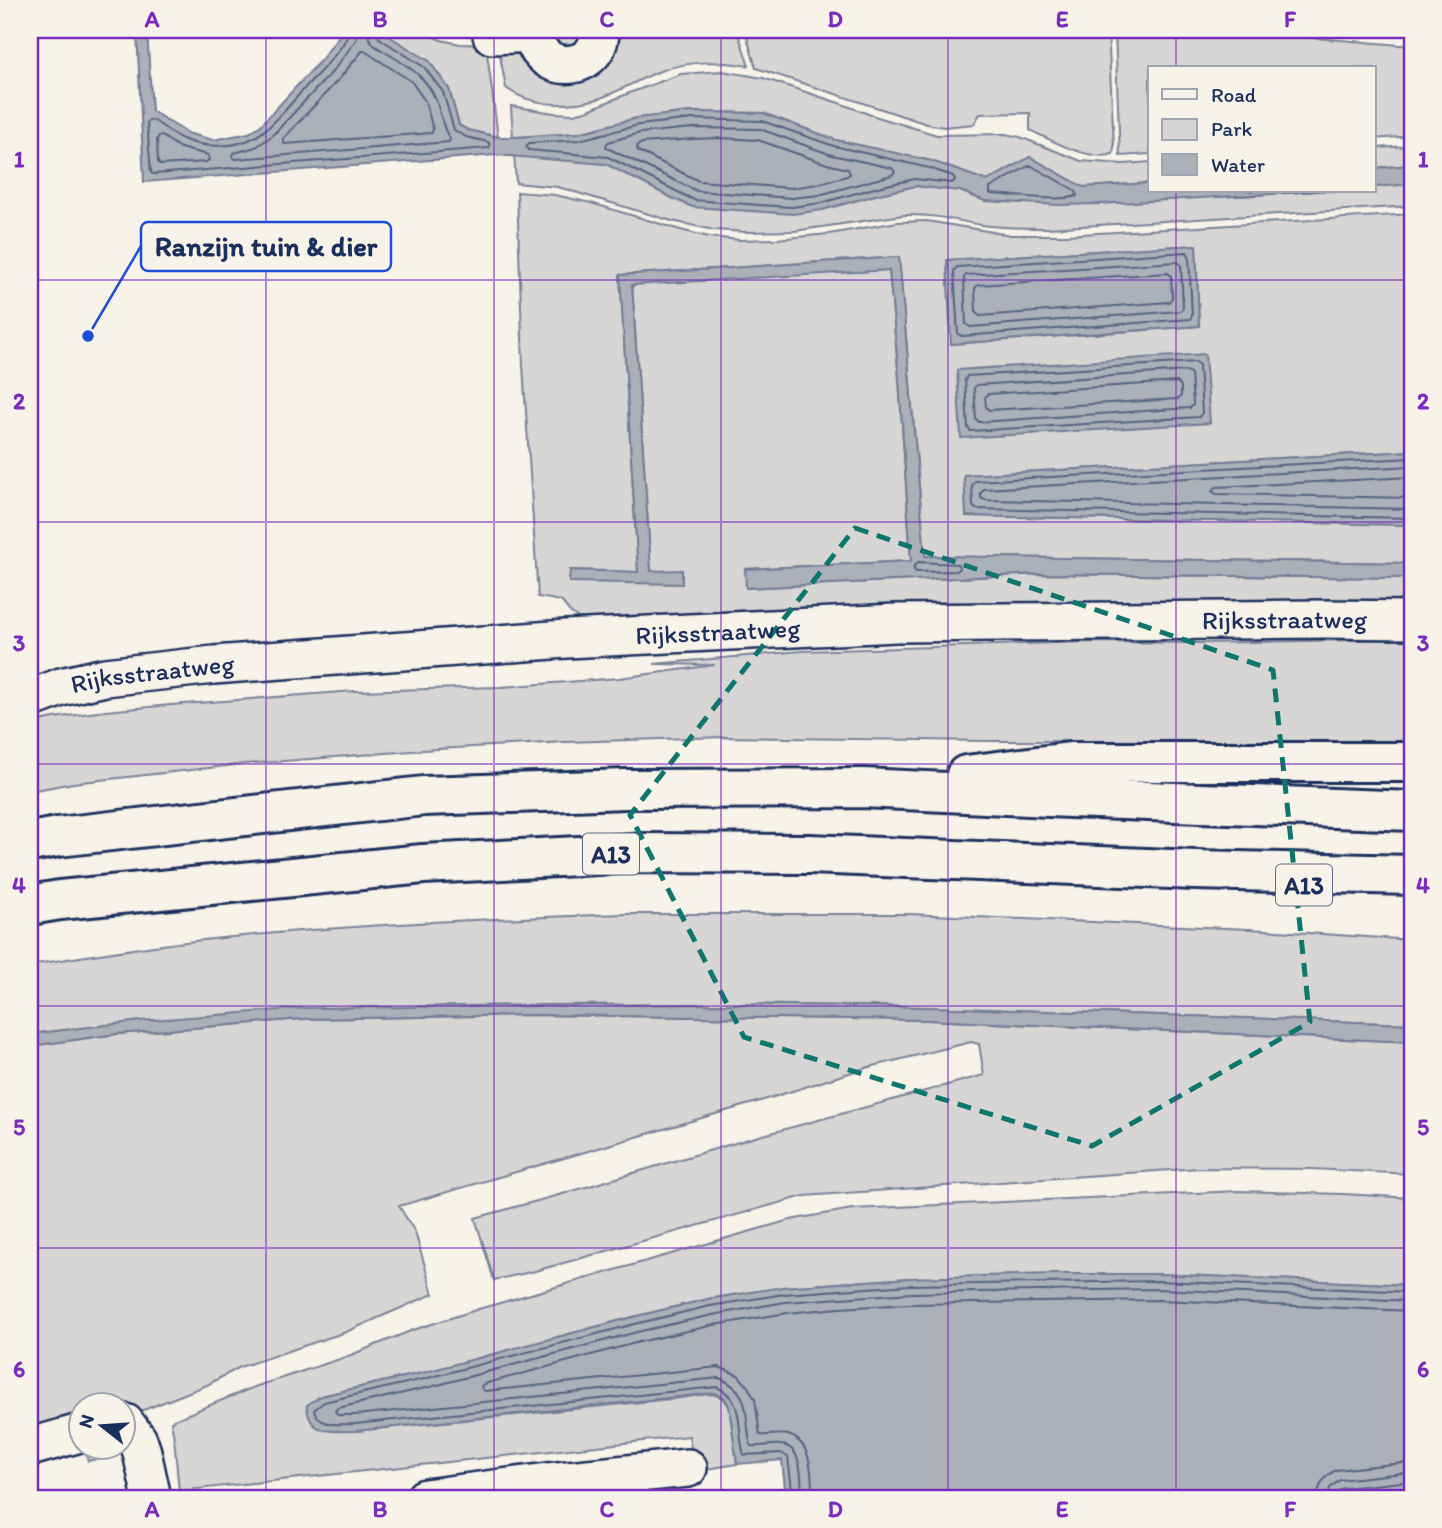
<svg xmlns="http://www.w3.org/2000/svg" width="1442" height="1528" font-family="Itim,sans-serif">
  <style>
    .green { fill: #d7d6d4; stroke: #798299; stroke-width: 2; fill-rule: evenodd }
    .water { fill: #acb0b9; stroke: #727c95; stroke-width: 2 }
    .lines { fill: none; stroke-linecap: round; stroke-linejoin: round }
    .shore { stroke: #556382; stroke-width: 2 }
    .minor-casing { stroke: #1b2f5e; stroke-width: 42 }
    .highway-casing { stroke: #1b2f5e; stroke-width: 44 }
    .minor { stroke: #f7f3e8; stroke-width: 37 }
    .highway { stroke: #f7f3e8; stroke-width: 38 }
    .marked { fill: none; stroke: #0f766e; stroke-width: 5; stroke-dasharray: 14 9; stroke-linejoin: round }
    .grid { fill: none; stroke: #7b2cbf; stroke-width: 2; stroke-opacity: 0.55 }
    .labels { text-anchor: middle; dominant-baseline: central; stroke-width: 6; stroke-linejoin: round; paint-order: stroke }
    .shield { fill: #f7f3e8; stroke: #5d6a87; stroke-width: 2 }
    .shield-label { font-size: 24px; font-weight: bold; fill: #1b2f5e }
    .street-label { font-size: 26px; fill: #1b2f5e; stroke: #f7f3e8 }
    .leader { fill: none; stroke: #1d4ed8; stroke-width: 2.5 }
    .callout-dot { fill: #1d4ed8; stroke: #f7f3e8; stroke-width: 2.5 }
    .callout { fill: #f7f3e8; stroke: #1d4ed8; stroke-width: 2.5 }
    .callout-label { font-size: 28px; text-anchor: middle; font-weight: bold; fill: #1b2f5e }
    .neatline { fill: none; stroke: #7b2cbf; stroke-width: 2.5 }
    .grid-label { font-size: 23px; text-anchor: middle; font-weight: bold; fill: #7b2cbf }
  </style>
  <rect width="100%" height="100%" fill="#f7f3e8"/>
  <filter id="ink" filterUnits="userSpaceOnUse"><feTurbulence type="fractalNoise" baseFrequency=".0143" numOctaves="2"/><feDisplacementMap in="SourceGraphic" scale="14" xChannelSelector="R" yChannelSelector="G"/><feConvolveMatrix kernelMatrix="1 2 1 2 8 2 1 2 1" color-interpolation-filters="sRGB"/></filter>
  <g filter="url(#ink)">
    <!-- green -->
    <path class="green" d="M377,30h41l23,10 19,4 26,1 12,92 -30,-7 -9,-5 -10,-36 -20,-28z
      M550,30h31c-1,4 -1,8 -4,11 -5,5 -17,6 -22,0 -3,-3 -3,-8 -5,-11z
      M634,30h103l12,36c-30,-5 -56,-6 -86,4 -23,8 -45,23 -69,30 -30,7 -64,6 -88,-12l-8,-43 19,-2 12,22 86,-23 14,-11z
      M745,30h363l6,117 -1,7c-22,8 -63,-14 -83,-24v-17l-50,1 -6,10 -30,3 -17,-3 -171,-56z
      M1115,30h105l192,16v90l-38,3v-71h-224v86l-30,2z
      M722,71l41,7 79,26 29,11 66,20 68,-1 15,3 61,24 43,3 26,-2v21l-67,4 -53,-30 -42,24 -57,-20 -95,-21 -73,-27 -71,-1 -55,6 -58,15 -62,4 2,19 87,8 66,34 150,12 57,-16 37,-8 44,5 25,10 258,-5 75,-5h56v-4l38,-3v22l-364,22c-23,0 -44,0 -67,-3 -27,-5 -48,-11 -77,-10l-110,16 -48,1 -32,-2 -42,-9 -114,-34 -42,-4 -5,-77 43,7 19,1 13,-3 46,-19 49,-18z
      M1412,146v19l-38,3v-20z
      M517,192l38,3 36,8 93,28 25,6 31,3 36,-1 53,-5 69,-12 29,-1 84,14h55l346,-21v237l-448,24 3,41 445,9v38l-487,-7 -26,-299 -279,18 18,297 -67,-2 -2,11 82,-10 -19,-287 257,-14 10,109 12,182 -165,8v19l294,-14 372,4v28l-827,17 -15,-11 -9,-11 -23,-4 -15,-231zM1196,245l3,81 -247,18 -5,-84z
      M1412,639v103l-425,-1 -263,-4 -158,5 -129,7 -192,15 -172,19 -43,8v-68l24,-5 51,-7 66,-6 184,-14 146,-4 118,-9 96,-13 -61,-1 148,-13 131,-4 153,-5 116,1z
      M623,914h287l339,15 163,11v84l-484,-17 -205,-3 -190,1 -228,3 -275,26v-69c57,-9 115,-19 173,-25 140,-15 280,-21 420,-26z
      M534,1015l394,5 484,22v132l-100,-5 -113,-1 -395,28 -269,75 -41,9 -19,-62 91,-25 186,-55 232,-63 -5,-31 -8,-2 -106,26 -98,31 -368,107 16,26 18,62 -87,38 -106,35 -33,18 -66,26 -18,1 -1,-6h-42v14l-50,15v-389l87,-12 186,-15z
      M1238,1191l105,3 69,4v87l-254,-11 -248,4 -127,9 -75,12 -75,18 -207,55 -105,24 -14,10 49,25 325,-33c19,-2 37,-11 48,8l8,58 -42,7 -6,-35 -510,55 -5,-53 -3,-17 83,-34 92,-30 67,-27 69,-22 308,-88 62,-11z
      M84,1448h38l4,4 -38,9z"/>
    <!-- water -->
    <path class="water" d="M137,30h10l5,81 35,22 26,7 36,-7 12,-8 60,-65 21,-28 12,-2h25l50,31 20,28 10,36 9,5 30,7h19l62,-4 58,-15 55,-6 71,1 73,27 96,21 55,20 43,-24 53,30 67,-4v8h168l-218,13 -41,1 -74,-4 -25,-10 -44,-5 -37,8 -57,16 -29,4 -101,-7 -20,-9 -66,-34 -110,-9 -352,27z
      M1412,165v19l-38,3v-19z
      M1196,245l3,81 -248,18 -4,-84z
      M899,257l26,299 487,7v15l-372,-4 -294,14 -1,-19 166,-8 -12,-182 -10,-109 -257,15 19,286 31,-1v14l-113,-2 1,-12 68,2 -18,-297z
      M1205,354l5,69 -249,15 -4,-68z
      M1412,451v74l-446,-9 -2,-41z
      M723,1004l205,3 484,17v18l-484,-22 -394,-5 -231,4 -186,15 -87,12v-12l110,-13 165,-13z
      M1055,1274h103l254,11v203l-101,10h-525l-4,-38 -45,4 -8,-58 -4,-8 -10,-5 -359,38c-23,0 -48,5 -49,-26l14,-9 105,-24 207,-55 75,-18 75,-12 127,-9z"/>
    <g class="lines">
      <!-- shore -->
      <path class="shore" d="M349,30c-1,14 -28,41 -38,51 -16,17 -38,47 -58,57 -19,10 -49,10 -68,2 -12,-4 -22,-14 -32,-20h-4l-2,3 4,50 3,1 335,-26 1,-3 -2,-3 -22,-5 -12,-7 -11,-38 -19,-25 -45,-29 -3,-8
        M358,30l-2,10 -23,31 -61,65 -16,11 -22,6 -2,2 1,3 3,1 213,-17 1,-3c-9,-12 -9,-28 -15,-41 -11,-27 -39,-38 -61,-53l-5,-7 -1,-8
        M363,50l48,31 14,20 8,28 -1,4 -148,11 -1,-5 57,-61z
        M693,119l69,2 72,25 95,22 24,8 2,4 -3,3 -37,-4 -37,8 -57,16 -29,4 -33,-2 -65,-5 -86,-43 -79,-7 -3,-3 3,-4 50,-3 60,-15z
        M693,128l67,1 72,26 60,13 3,4 -3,3 -73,20 -27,3 -95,-7 -90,-43 -1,-2 2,-4 32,-9z
        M159,136h3l18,12 28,7 1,5 -3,2 -46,3 -2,-3 -1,-23z
        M721,138l37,2 69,24 21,5 2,5 -3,2 -30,8 -25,4 -93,-7 -61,-30 -1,-3 1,-3 4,-2 51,-4z
        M1030,165l46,26 1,5c-18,6 -64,-1 -85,-2l-2,-1v-5z
        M1187,252l2,4 3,60 -2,3 -228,17 -4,-2 -4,-63 3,-4z
        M1178,262l3,3 2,43 -3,3 -210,16 -4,-3 -2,-46 2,-3z
        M1168,273l3,3 1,22 -3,4 -189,14 -4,-3 -1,-25 3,-3z
        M1196,362l3,3 3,48 -3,4 -228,14 -3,-3 -3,-48 2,-4z
        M1187,371l4,3 2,31 -3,3 -211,14 -3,-3 -2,-31 2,-3z
        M1177,382l4,4v10l-3,3 -189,11 -3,-3 -1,-10 3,-3z
        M1412,458l-437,23 -3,4 1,21 3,3 436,9
        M1412,466l-428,23 -3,4v5l4,2 427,9
        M1412,477l-196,10 -4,4 4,3 196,4
        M918,562l39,2 3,4 -3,3 -41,1 -3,-4z
        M793,1498l-5,-41 -7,-4 -37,2c-8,-26 2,-55 -27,-68l-362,37c-15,0 -36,4 -41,-14l10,-8 104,-24 207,-54 75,-18 74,-12 126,-9 248,-4 254,11
        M802,1498c-1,-16 2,-53 -22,-53 -9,-1 -19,2 -29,1 -8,-29 3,-54 -32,-68l-364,37h-17l-3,-4 3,-3 92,-21 207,-55 75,-17 73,-13 126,-9 247,-4 254,12
        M812,1498c0,-21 1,-56 -24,-63 -9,-2 -19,1 -28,0l-5,-36 -8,-14 -9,-10 -19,-8 -234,24 -3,-2 -1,-3 3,-2 155,-42 75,-17 73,-12 52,-5 72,-4 247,-4 254,11
        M1318,1498c0,-13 6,-22 18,-28l76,-8
        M1328,1498l2,-10 10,-8 72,-8
        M1337,1498l1,-6 5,-4 69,-7"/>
      <!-- minor casing -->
      <g class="minor-casing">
        <g id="minor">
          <path d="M533,30c2,47 67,45 67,0"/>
          <path d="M492,35l41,-2"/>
          <path id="s1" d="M30,699l31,-12 44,-10 109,-12 352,-26 330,-16 429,-4 87,1"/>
          <path d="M122,1423h3l13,17 4,12 10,46"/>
          <path d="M30,1447l50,-14"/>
          <path d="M425,1498l123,-16 140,-14"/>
        </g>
      </g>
      <!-- highway casing -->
      <g class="highway-casing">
        <path id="highway" d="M966,775l104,-13h342
          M30,842l28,-5 366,-41 202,-7 237,-1 207,10 342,13
          M30,905l30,-5 363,-36 215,-11 172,1 385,16 217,5"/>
      </g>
      <!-- minor -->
      <use href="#minor" class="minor"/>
      <!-- highway -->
      <use href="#highway" class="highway"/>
    </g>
  </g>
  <!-- marked area -->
  <path class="marked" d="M855,528l418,142 37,352 -218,124 -348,-109 -114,-222z"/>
  <!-- grid -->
  <path class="grid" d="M266,30v1468M494,30v1468M721,30v1468M948,30v1468M1176,30v38M1176,191v1307M30,280h1382M30,522h1382M30,764h1382M30,1006h1382M30,1248h1382"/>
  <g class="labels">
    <!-- shield labels -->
    <g class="shield">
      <rect x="583" y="833.5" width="56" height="41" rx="5"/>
      <rect x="1276" y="864.5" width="56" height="41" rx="5"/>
    </g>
    <g class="shield-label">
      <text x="611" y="854">A13</text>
      <text x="1304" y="885">A13</text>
    </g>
    <!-- street labels -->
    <g class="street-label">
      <text stroke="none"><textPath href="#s1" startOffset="1260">Rijksstraatweg</textPath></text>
      <text stroke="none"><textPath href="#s1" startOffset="693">Rijksstraatweg</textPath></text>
      <text stroke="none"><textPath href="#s1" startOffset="126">Rijksstraatweg</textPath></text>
    </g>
  </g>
  <!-- callouts -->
  <path class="leader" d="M88 336L141 246"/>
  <circle class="callout-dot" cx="88" cy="336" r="7"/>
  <rect class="callout" x="141" y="222" width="250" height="49" rx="7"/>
  <g class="callout-label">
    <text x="266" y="256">Ranzijn tuin &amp; dier</text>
  </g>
  <!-- margin -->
  <rect width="1442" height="1528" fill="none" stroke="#f7f3e8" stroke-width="77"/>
  <!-- legend -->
  <rect x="1148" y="66" width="228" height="126" fill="#f7f3e8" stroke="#9fa5b1" stroke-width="2"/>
  <rect x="1162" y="89" width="35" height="10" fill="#f7f3e8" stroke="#9fa5b1" stroke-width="2"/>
  <text x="1211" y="102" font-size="21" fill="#1b2f5e">Road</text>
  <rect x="1162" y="119" width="35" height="21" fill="#d7d6d4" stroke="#9fa5b1" stroke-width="2"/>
  <text x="1211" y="136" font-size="21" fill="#1b2f5e">Park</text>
  <rect x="1162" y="154" width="35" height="21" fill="#acb0b9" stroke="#9fa5b1" stroke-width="2"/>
  <text x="1211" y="172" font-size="21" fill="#1b2f5e">Water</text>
  <!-- north arrow -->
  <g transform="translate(102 1426) rotate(287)"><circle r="33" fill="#f7f3e8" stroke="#9fa5b1" stroke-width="2"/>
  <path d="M0-5L12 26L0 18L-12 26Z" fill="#1b2f5e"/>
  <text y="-10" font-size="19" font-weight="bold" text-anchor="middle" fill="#1b2f5e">N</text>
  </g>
  <rect x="38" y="38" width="1366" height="1452" class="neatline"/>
  <g class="grid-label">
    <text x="152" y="27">A</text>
    <text x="380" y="27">B</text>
    <text x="607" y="27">C</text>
    <text x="835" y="27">D</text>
    <text x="1062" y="27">E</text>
    <text x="1290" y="27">F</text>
    <text x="19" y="167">1</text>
    <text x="1423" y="167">1</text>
    <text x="19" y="409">2</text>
    <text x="1423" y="409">2</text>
    <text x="19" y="651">3</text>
    <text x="1423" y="651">3</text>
    <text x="19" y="893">4</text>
    <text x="1423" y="893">4</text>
    <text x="19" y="1135">5</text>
    <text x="1423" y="1135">5</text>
    <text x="19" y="1377">6</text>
    <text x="1423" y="1377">6</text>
    <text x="152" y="1517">A</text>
    <text x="380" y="1517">B</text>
    <text x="607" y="1517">C</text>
    <text x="835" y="1517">D</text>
    <text x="1062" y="1517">E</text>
    <text x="1290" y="1517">F</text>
  </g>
</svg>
